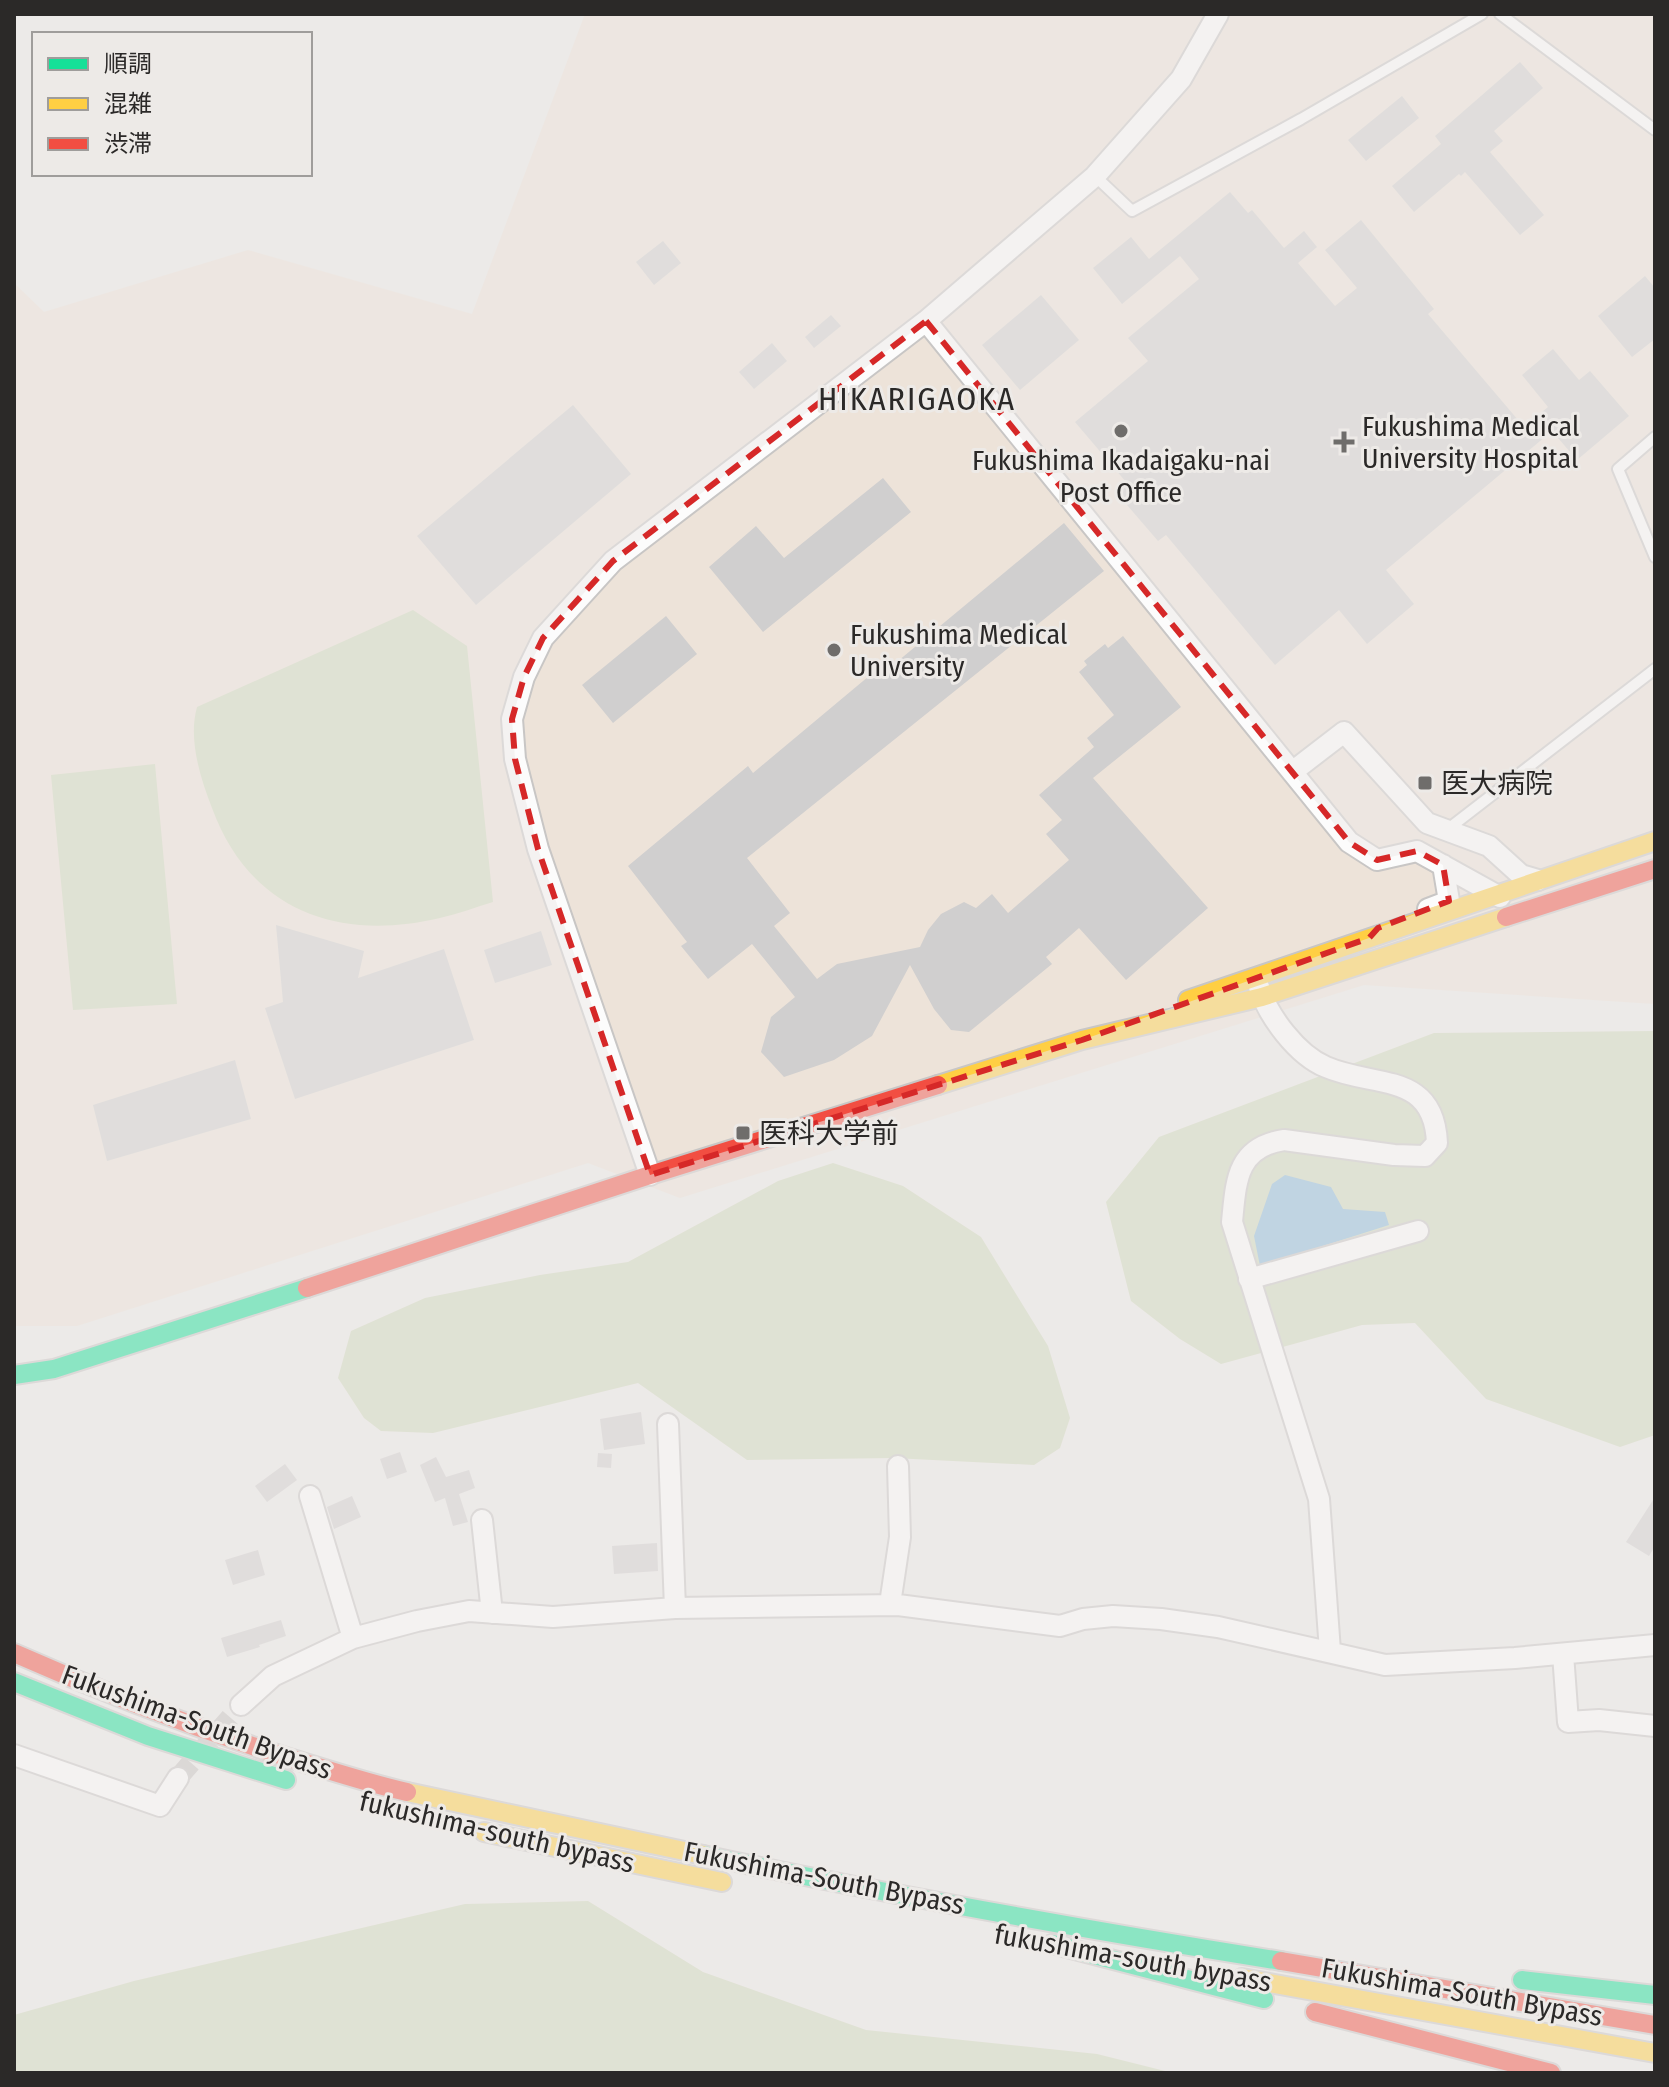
<svg xmlns="http://www.w3.org/2000/svg" width="1669" height="2087" font-family="'Fira Sans Condensed','Noto Sans JP',sans-serif">
  <style>
    .education { fill: #ede3d9 }
    .green { fill: #cfd9bc }
    .water { fill: #8abadb }
    .building { fill: #d0cfcf }
    .lines { fill: none; stroke-linecap: round; stroke-linejoin: round }
    .street-tunnel { stroke: #c5c3c2; stroke-width: 20; stroke-dasharray: 20 10; stroke-linecap: butt }
    .lane-casing { stroke: #c8c6c5; stroke-width: 14 }
    .street-casing { stroke: #c8c6c5; stroke-width: 24 }
    .fast-casing { stroke: #c8c6c5; stroke-width: 22 }
    .slow-casing { stroke: #c8c6c5; stroke-width: 22 }
    .jam-casing { stroke: #c8c6c5; stroke-width: 22 }
    .lane { stroke: #fcfcfc; stroke-width: 10 }
    .street { stroke: #fcfcfc; stroke-width: 20 }
    .fast { stroke: #16e098; stroke-width: 18 }
    .slow { stroke: #ffcf43; stroke-width: 18 }
    .jam { stroke: #f24e42; stroke-width: 18 }
    .marked { fill: none; stroke: #d62828; stroke-width: 6; stroke-dasharray: 16 10; stroke-linejoin: round }
    .poi-dot { fill: #6f6d6b; stroke: #edeae7; stroke-width: 3 }
    .labels { text-anchor: middle; dominant-baseline: central; stroke-width: 6; stroke-linejoin: round; paint-order: stroke }
    .poi-label { font-size: 28px; fill: #2b2928; stroke: #edeae7; text-anchor: start }
    .street-label { font-size: 28px; fill: #2b2928; stroke: #edeae7 }
    .quarter-label { font-size: 32px; letter-spacing: 2px; fill: #2b2928; stroke: #edeae7 }
  </style>
  <rect width="100%" height="100%" fill="#eceae8"/>
  <!-- education -->
  <path class="education" d="M585,14h1070v990l-291,-19 -684,213 -92,-35 -511,163h-63v-1043l30,29 204,-62 224,64z"/>
  <!-- green -->
  <path class="green" d="M413,610l54,36 26,256c-17,5 -35,12 -53,16 -102,24 -190,-7 -228,-110 -12,-31 -24,-69 -15,-101z
    M155,764l22,240 -104,6 -22,-235z
    M1655,1031v404l-35,12 -134,-48 -71,-76 -53,2 -141,39 -41,-25 -49,-38 -25,-99 53,-65 275,-104z
    M833,1163l70,23 78,51 67,109 22,72 -10,30 -26,17 -141,-7 -146,2 -109,-77 -205,50 -52,-2 -17,-13 -26,-40 13,-47 74,-33 115,-23 88,-13 150,-81z
    M588,1901l115,71 163,58 231,24 76,19h-1159v-58l120,-34 331,-77z"/>
  <!-- water -->
  <path class="water" d="M1285,1175l46,12 12,22 42,3 4,13 -129,41 -6,-30 18,-52z"/>
  <!-- building -->
  <path class="building" d="M1520,62l23,26 -49,43 9,10 -13,11 54,63 -24,20 -55,-63 -4,4 -2,-2 -45,38 -22,-26 49,-42 -6,-8z
    M1402,96l17,22 -53,43 -18,-21z
    M1230,192l18,21 4,-3 32,38 20,-17 13,16 -19,16 37,43 22,-18 -32,-38 36,-30 73,89 -6,5 96,113 24,-20 -26,-32 31,-26 26,31 11,-9 39,45 -52,44 -25,-29 -166,139 28,34 -47,40 -28,-34 -64,55 -109,-130 -8,6 -43,-50 11,-9 -51,-60 73,-61 -20,-23 71,-59 -19,-23 -58,48 -29,-36 38,-31 18,22z
    M663,241l18,22 -27,22 -18,-23z
    M1645,276l10,12v51l-23,18 -34,-41z
    M1041,295l38,45 -59,50 -38,-45z
    M831,315l10,11 -27,22 -9,-11z
    M772,343l15,18 -33,28 -15,-17z
    M573,405l58,69 -155,131 -59,-69z
    M883,478l28,34 -148,120 -54,-65 47,-41 28,32z
    M1064,523l40,48 -357,287 43,55 -16,13 43,53 20,-15 83,-17 8,-17 13,-16 23,-12 12,6 16,-14 16,19 61,-53 -23,-26 16,-14 -23,-25 55,-48 -7,-9 27,-23 -35,-43 8,-7 -3,-4 21,-17 3,4 15,-12 58,71 -88,71 115,130 -82,72 -47,-52 -33,29 6,7 -83,68 -18,-2 -17,-21 -24,-44 -38,71 -38,24 -50,17 -23,-25 10,-35 24,-20 -43,-53 -44,35 -27,-33 6,-4 -59,-76 120,-100 5,7 128,-107 5,5z
    M666,616l31,38 -84,69 -31,-38z
    M276,925l88,26 -6,27 86,-29 30,91 -179,59 -30,-91 18,-6z
    M541,931l11,34 -57,18 -11,-33z
    M235,1060l16,59 -144,42 -14,-56z
    M641,1412l4,32 -41,6 -4,-31z
    M400,1452l7,20 -20,7 -7,-20z
    M598,1453l14,1 -1,14 -14,-1z
    M436,1457l10,20 23,-7 6,18 -16,6 9,28 -15,4 -8,-28 -10,4 -15,-37z
    M285,1464l12,16 -30,22 -12,-16z
    M352,1496l9,21 -27,12 -7,-22z
    M1655,1497v49l-6,10 -23,-14z
    M657,1543l1,28 -44,3 -2,-28z
    M258,1550l7,25 -32,10 -8,-25z
    M281,1620l5,16 -27,9 1,2 -33,10 -6,-19z"/>
  <g class="lines">
    <!-- street-tunnel -->
    <path class="street-tunnel" d="M178,1778l63,-73"/>
    <!-- lane casing -->
    <g class="lane-casing">
      <path id="lane" d="M1500,14l155,116
        M1095,176l37,35 169,-92 181,-105
        M1655,437l-37,32 37,88
        M1448,829l207,-160"/>
    </g>
    <!-- street casing -->
    <g class="street-casing">
      <path id="street" d="M926,321l423,521 28,18 40,-9 83,46
        M1292,772l52,-40 83,91 62,23 32,29 17,5
        M1428,909l21,-8 -6,-36
        M1259,987c9,29 38,68 67,80 48,21 108,4 111,76l-12,13 -31,-1 -110,-15c-48,7 -48,42 -52,82l87,277 11,152
        M650,1175l-112,-326 -23,-90 -3,-40 12,-42 19,-39 70,-77 313,-240 169,-145 86,-97 37,-65
        M1249,1279l169,-48
        M668,1424l7,184
        M310,1496l43,142
        M482,1520l10,93
        M890,1604l10,-67 -2,-71
        M1563,1654l5,68 31,-2 56,6
        M241,1705l32,-29 80,-38 64,-17 52,-10 84,6 122,-9 223,-3 162,21 23,-7 30,-3 48,3 57,8 167,38 130,-7 140,-13
        M14,1755l146,51 18,-28"/>
    </g>
    <!-- fast casing -->
    <g class="fast-casing">
      <path id="fast" d="M14,1375l40,-6 253,-81
        M14,1682l134,54 138,44
        M703,1855c192,41 385,75 578,106
        M1052,1944l212,55
        M1522,1980l133,15"/>
    </g>
    <!-- slow casing -->
    <g class="slow-casing">
      <path id="slow" d="M1188,1000l467,-159
        M938,1085l144,-45 180,-43 244,-80
        M407,1792l296,63
        M484,1832l238,50
        M1242,1978l413,75"/>
    </g>
    <!-- jam casing -->
    <g class="jam-casing">
      <path id="jam" d="M1506,917l149,-48
        M307,1288l343,-113 288,-90
        M14,1653c90,40 181,75 275,105 39,12 78,25 118,34
        M1281,1961l374,64
        M1315,2012l236,61"/>
    </g>
    <!-- lane -->
    <use href="#lane" class="lane"/>
    <!-- street -->
    <use href="#street" class="street"/>
    <!-- fast -->
    <use href="#fast" class="fast"/>
    <!-- slow -->
    <use href="#slow" class="slow"/>
    <!-- jam -->
    <use href="#jam" class="jam"/>
  </g>
  <!-- marked area -->
  <path d="M0 0H1669V2087H0ZM926,321l423,521 28,18 40,-9 26,14 6,36 -71,27 -9,10 -287,102 -432,135 -112,-326 -23,-90 -3,-40 12,-42 19,-39 70,-77z" fill="#eceae8" fill-opacity=".55" fill-rule="evenodd"/>
  <path class="marked" d="M926,321l423,521 28,18 40,-9 26,14 6,36 -71,27 -9,10 -287,102 -432,135 -112,-326 -23,-90 -3,-40 12,-42 19,-39 70,-77z"/>
  <!-- markers -->
  <g class="poi-dot">
    <circle cx="1121" cy="431" r="8"/>
    <path d="M1340 430h8v8h8v8h-8v8h-8v-8h-8v-8h8z"/>
    <circle cx="834" cy="650" r="8"/>
    <rect x="1417" y="775" width="16" height="16" rx="4"/>
    <rect x="735" y="1125" width="16" height="16" rx="4"/>
  </g>
  <g class="labels">
    <!-- poi labels -->
    <g class="poi-label">
      <text x="1362" y="426">Fukushima Medical<tspan x="1362" dy="32">University Hospital</tspan></text>
      <text x="1121" y="460" text-anchor="middle">Fukushima Ikadaigaku-nai<tspan x="1121" dy="32">Post Office</tspan></text>
      <text x="850" y="634">Fukushima Medical<tspan x="850" dy="32">University</tspan></text>
      <text x="1441" y="783">医大病院</text>
      <text x="759" y="1133">医科大学前</text>
    </g>
    <!-- street labels -->
    <g class="street-label">
      <text transform="translate(197 1722) rotate(20)">Fukushima-South Bypass</text>
      <text transform="translate(497 1832) rotate(13)">fukushima-south bypass</text>
      <text transform="translate(824 1878) rotate(11)">Fukushima-South Bypass</text>
      <text transform="translate(1133 1958) rotate(10)">fukushima-south bypass</text>
      <text transform="translate(1462 1992) rotate(10)">Fukushima-South Bypass</text>
    </g>
    <!-- quarter labels -->
    <g class="quarter-label">
      <text x="917" y="399">HIKARIGAOKA</text>
    </g>
  </g>
  <!-- border -->
  <rect width="1669" height="2087" fill="none" stroke="#2b2928" stroke-width="32"/>
  <!-- legend -->
  <rect x="32" y="32" width="280" height="144" fill="#edeae7" stroke="#9f9d9b" stroke-width="2"/>
  <rect x="48" y="58" width="40" height="12" fill="#16e098" stroke="#9f9d9b" stroke-width="2"/>
  <text x="104" y="72" font-size="24" fill="#2b2928">順調</text>
  <rect x="48" y="98" width="40" height="12" fill="#ffcf43" stroke="#9f9d9b" stroke-width="2"/>
  <text x="104" y="112" font-size="24" fill="#2b2928">混雑</text>
  <rect x="48" y="138" width="40" height="12" fill="#f24e42" stroke="#9f9d9b" stroke-width="2"/>
  <text x="104" y="152" font-size="24" fill="#2b2928">渋滞</text>
</svg>
